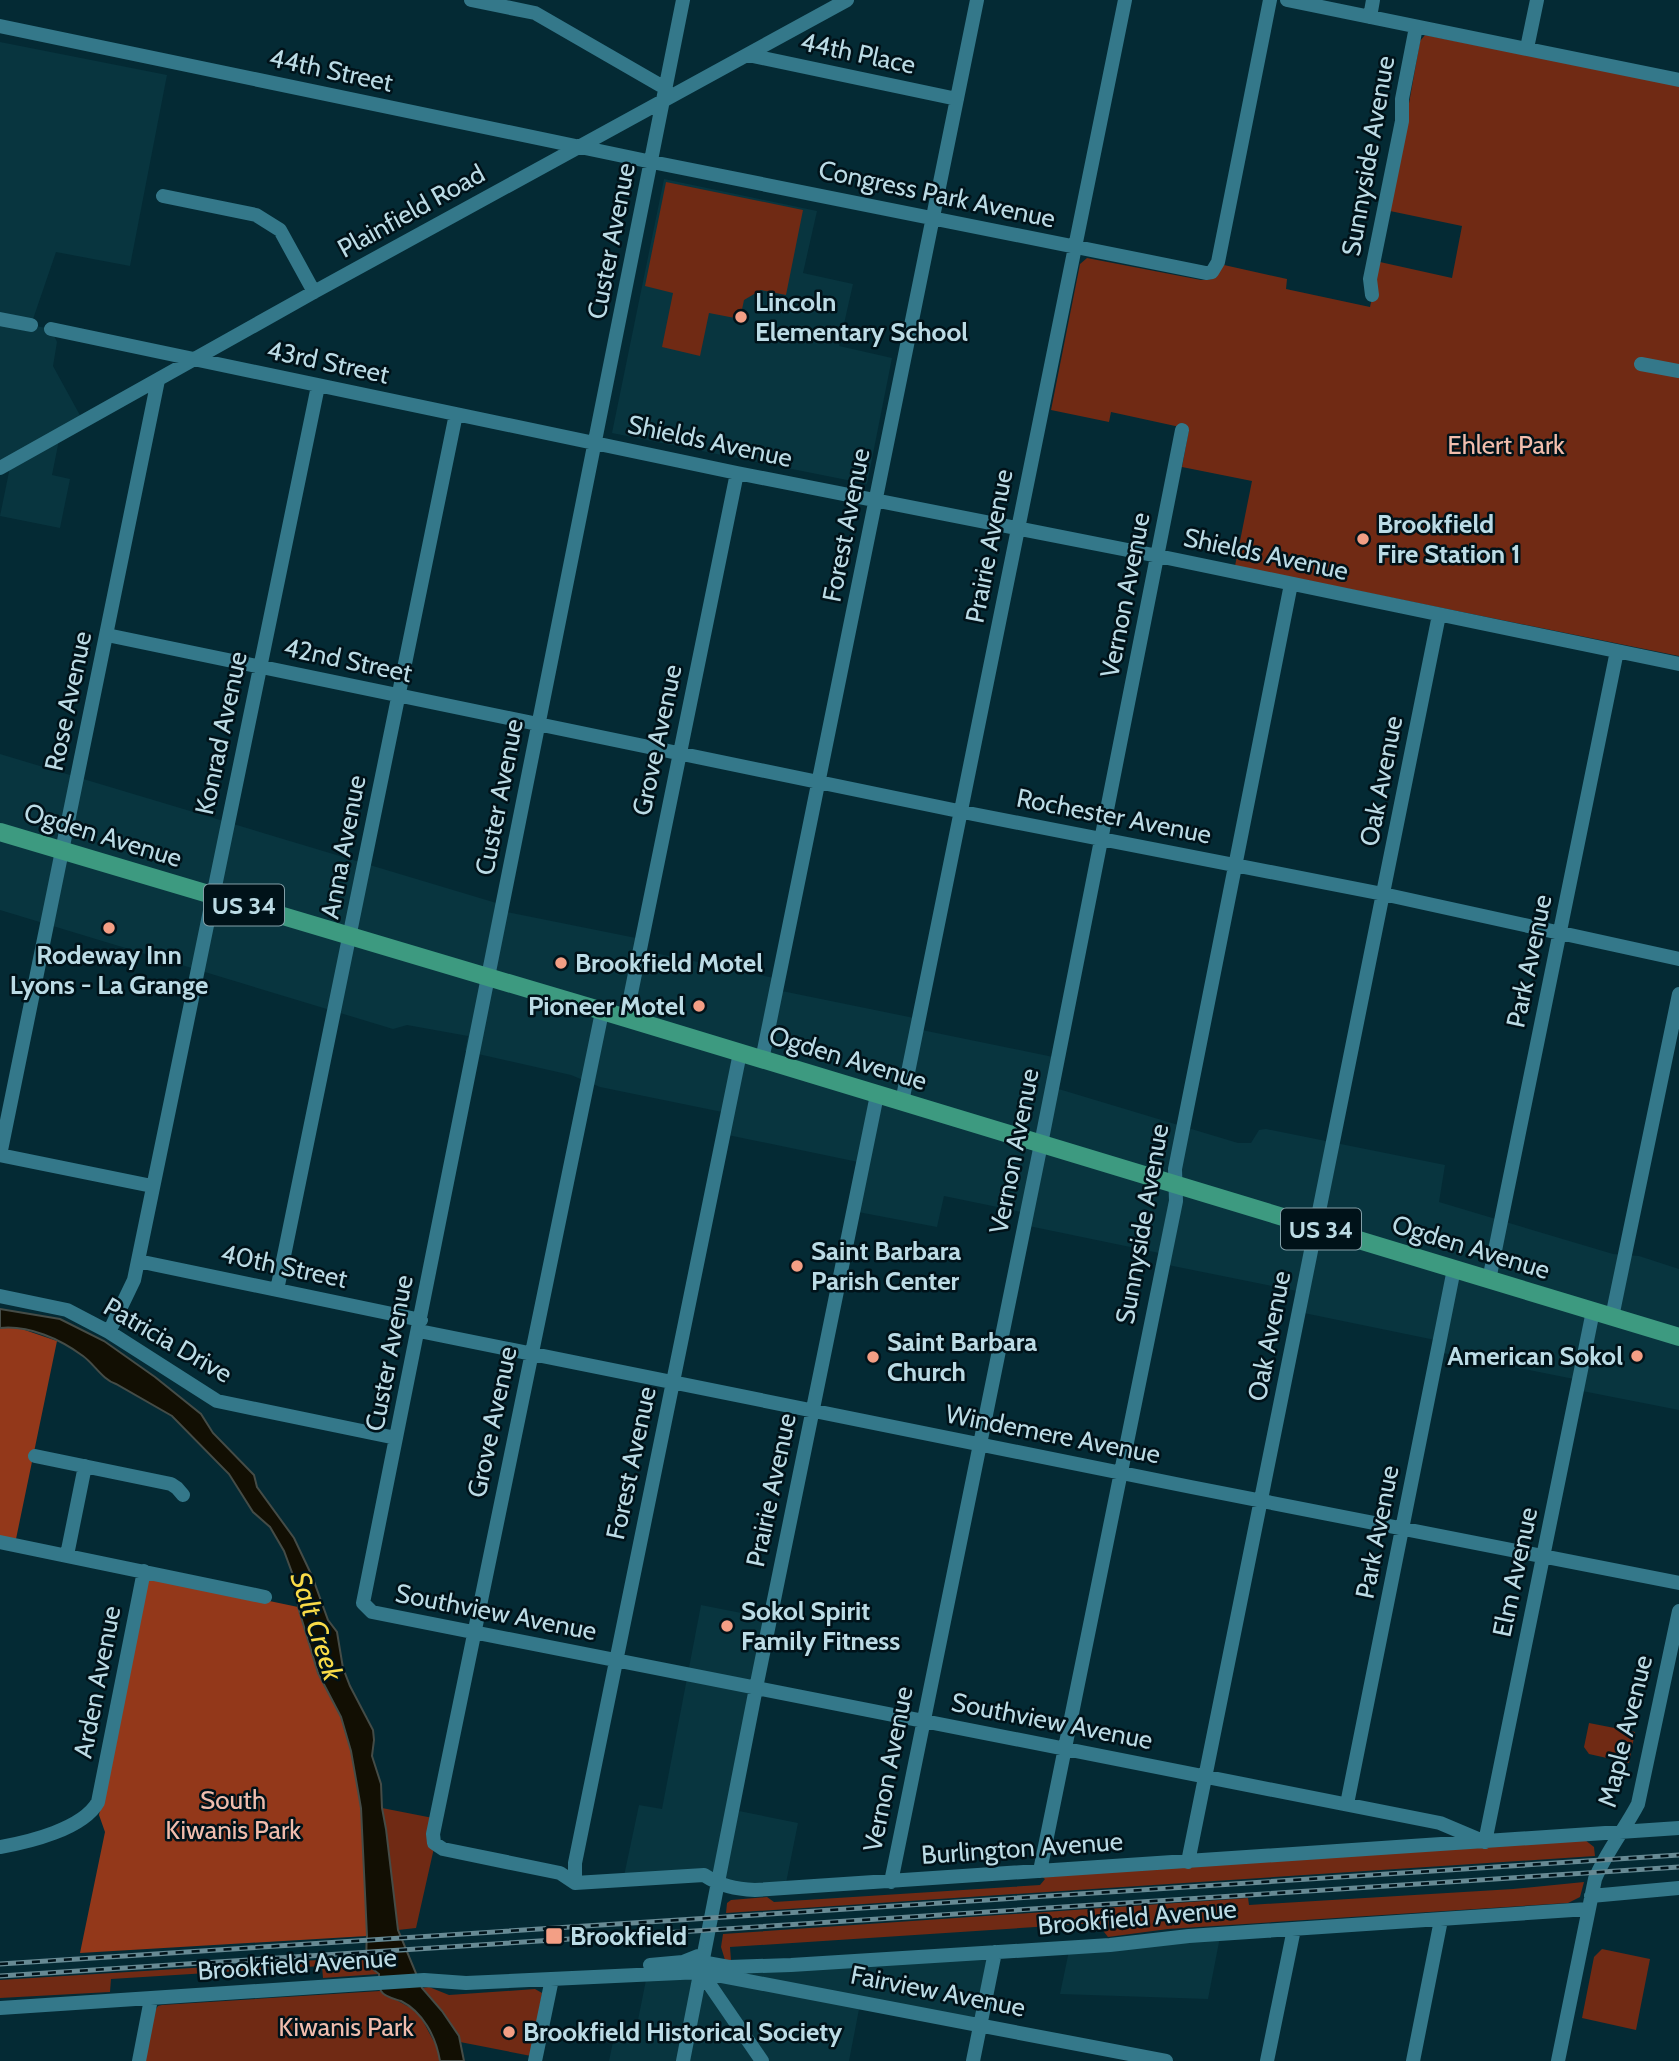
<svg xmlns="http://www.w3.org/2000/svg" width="1679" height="2061" font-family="Cabin,sans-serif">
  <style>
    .built { fill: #08353f }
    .green { fill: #702a14 }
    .forest { fill: #93381a }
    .water { fill: #120f03; stroke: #454c47; stroke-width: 2 }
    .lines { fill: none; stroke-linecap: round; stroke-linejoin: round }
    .minor { stroke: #34788a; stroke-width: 14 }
    .major { stroke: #3d9a80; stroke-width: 18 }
    .rail-casing { stroke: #678a94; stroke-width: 5 }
    .rail { stroke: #001219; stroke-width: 2.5; stroke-dasharray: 8; stroke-linecap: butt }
    .poi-dot { fill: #f39f85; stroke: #001219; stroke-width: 2.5 }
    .labels { text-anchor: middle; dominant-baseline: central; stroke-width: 5; stroke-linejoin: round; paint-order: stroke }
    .shield { fill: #001219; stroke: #839fa8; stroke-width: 2 }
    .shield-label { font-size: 24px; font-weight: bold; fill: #bbdbe5 }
    .street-label { font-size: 26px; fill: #bbdbe5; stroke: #001219 }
    .poi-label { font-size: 26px; font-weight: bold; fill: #bbdbe5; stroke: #001219; text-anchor: start }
    .park-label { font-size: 26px; fill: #f1bdad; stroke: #001219 }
    .water-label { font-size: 28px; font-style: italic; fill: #f8db48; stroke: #001219 }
  </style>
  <rect width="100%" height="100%" fill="#042a34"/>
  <!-- built -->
  <path class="built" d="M0,42l167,33 -37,191 -74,-14 -25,73 20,4 6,13 -4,24 29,53 -21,11 -9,45 18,4 -10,49 -60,-12 11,-54 -11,6z
    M664,179l153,32 -14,62 50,11 -14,62 53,12 -25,126 -255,-51z
    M0,754l503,151 -1,6 139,28 -1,11 139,29 -2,11 142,29 -2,10 141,29 -6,29 186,56h13l8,-13 7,-1 179,36 -6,37 174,52 26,2 40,13v141l-102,-20 2,-10 -141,-28 2,-11 -141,-29 3,-20 -139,-28 1,-10 -140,-29 2,-12 -82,-17 -7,31 -84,-16 10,-48 -140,-29 4,-21 -127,-26 -29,-12 -106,-24 3,-15 -61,-11 -14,4 -393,-119z
    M701,1605l66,13 -52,254 -91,4 15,-71 23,4z
    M739,1811l59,12 -12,60 -54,3 -8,-8z
    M1220,1937l-12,62 -148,-5 10,-48z
    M993,1951l-16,74 -117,-21 -11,57h-240l6,-29 20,3 12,-60z"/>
  <!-- green -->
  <path class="green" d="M1425,35l254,50v571l-444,-90 17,-85 -70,-14 7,-38 -78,-17 -2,10 -58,-12 29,-146 7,-6 114,22 11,-1 12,-14 63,14 -1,10 84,18 10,-45 72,16 10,-52 -72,-15 30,-170z
    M666,182l137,28 -17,85 -25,-5 -17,10 -4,19 -31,-6 -9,43 -38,-9 11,-54 -28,-7z
    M1589,1723l46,9 -6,31 -40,-9 -5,-7z
    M382,1808l51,10 1,30 -18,80 -18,2 -12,-101z
    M1585,1840l9,7 1,9 -869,57 1,-10 4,-3 36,-3 7,5 266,-17 5,-6 -3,-2z
    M1584,1882l-4,15 -12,6 -400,26 -60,8 -11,-14 -367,24 1,13h-6l-4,-13 2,-13 525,-36 1,7 264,-16z
    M1602,1949l48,10 -14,71 -54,-12 12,-61z
    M366,1957l4,11 9,6 -56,4 -1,-12 -211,13 -1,13 -110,6v-18z
    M429,1987l20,8 86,-6 7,4 -11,63 -71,-14 -1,-6 -37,-48z
    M380,1991l38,21 20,37 2,12h-296l10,-49 4,-6 4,-1z"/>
  <!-- forest -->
  <path class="forest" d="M0,1328h19l38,13 -41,198 -16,-3z
    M155,1577l143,30 20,66 23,44 10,34 10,57 6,128 -287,17 25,-121 -6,-17 49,-235z"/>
  <!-- water -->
  <path class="water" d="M0,1309l60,10 44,22 51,36 46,37 12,19 41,42 3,12 37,51 18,38 16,44 9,12 6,36 7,18 23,44 1,10 -2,16 9,28 1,24 4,21 12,101 24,58 20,23 17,25 5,25h-24c-4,-24 -17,-49 -39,-60 -6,-2 -17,-4 -20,-10 -2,-4 -2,-12 -2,-17 -15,-10 -13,-22 -12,-38l-6,-128 -10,-57 -10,-34 -23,-44 -20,-66 3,-10 -17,-46 -14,-24 -17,-15 -24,-38 -57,-58 -56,-32c-13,-4 -22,-20 -33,-28 -23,-17 -54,-31 -83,-28z"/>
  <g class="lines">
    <!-- minor -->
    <path class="minor" d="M471,0l64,13 130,75
      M683,0l-320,1603 9,9 1068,211 45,19 108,-531
      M1287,0l392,80
      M1370,17l3,-17
      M0,26l652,136 554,111 6,-1 6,-10 52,-262
      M1527,48l10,-48
      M748,55l209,44
      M163,196l93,19 24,15 34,62
      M1372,295l-2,-16 32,-158v-22l14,-72
      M0,319l31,6
      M51,329l686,144 421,83 521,108
      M1641,364l38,7
      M0,468l314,-176 533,-292
      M107,635l866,179 410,80 296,65
      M602,1012l-169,822 1,9 9,6 117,24 15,10 129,-8c17,11 31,14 51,15l924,-62
      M626,1018l111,-545
      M762,1060l215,-1060
      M902,1102l223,-1102
      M0,1155l158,-775
      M0,1155l152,31
      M138,1261l283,59
      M1489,1280l128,-629
      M277,1290l179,-876
      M0,1296l67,14 42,22 108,69 179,37
      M1612,1317l67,-323
      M419,1331l772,156 488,96
      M109,1332l25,-52 184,-894
      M35,1456l136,28 6,4 6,7
      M0,1542l265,55
      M67,1555l18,-89
      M1347,1804l107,-535
      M0,1847c29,-5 83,-18 98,-45l46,-231
      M1188,1862l251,-1247
      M1040,1871l136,-670 -1,-32 116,-585
      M891,1882l150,-738 141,-714
      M575,1883v-20l14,-69 151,-741
      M1591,1896l88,-8
      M690,1960l39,7 62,-2 319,-20 79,-9 399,-27
      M650,1965l33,-3 15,-6
      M701,1972l61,89
      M0,2008l424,-28 42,3 235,-11 465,89
      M139,2061l12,-62
      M535,2061l17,-82
      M683,2061l73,-373 121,-593
      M973,2061l22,-109
      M1267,2061l27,-132
      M1413,2061l28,-141
      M1558,2061l37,-182c11,-27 30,-50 43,-75l41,-193"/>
    <!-- major -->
    <path class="major" d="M0,832l626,186 1053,319"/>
    <!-- rail casing -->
    <g class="rail-casing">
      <path id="rail" d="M0,1964l1679,-109
        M0,1976l1679,-109"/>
    </g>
    <!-- rail -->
    <use href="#rail" class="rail"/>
  </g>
  <!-- markers -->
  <g class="poi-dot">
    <circle cx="741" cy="317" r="7"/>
    <circle cx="1363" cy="539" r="7"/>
    <circle cx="109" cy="928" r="7"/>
    <circle cx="561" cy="963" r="7"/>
    <circle cx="699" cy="1006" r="7"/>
    <circle cx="797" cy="1266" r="7"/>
    <circle cx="1637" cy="1356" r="7"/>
    <circle cx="873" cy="1357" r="7"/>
    <circle cx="727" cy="1626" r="7"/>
    <rect x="545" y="1927" width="18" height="18" rx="3.5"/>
    <circle cx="509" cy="2032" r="7"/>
  </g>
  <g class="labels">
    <!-- shield labels -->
    <g class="shield">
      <rect x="204" y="884.5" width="80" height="41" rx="5"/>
      <rect x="1281" y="1208.5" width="80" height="41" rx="5"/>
    </g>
    <g class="shield-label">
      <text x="244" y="905">US 34</text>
      <text x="1321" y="1229">US 34</text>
    </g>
    <!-- street labels -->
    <g class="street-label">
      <text transform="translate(858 53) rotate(12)">44th Place</text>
      <text transform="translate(331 70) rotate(12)">44th Street</text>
      <text transform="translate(1368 156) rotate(-80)">Sunnyside Avenue</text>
      <text transform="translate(937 194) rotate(12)">Congress Park Avenue</text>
      <text transform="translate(411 211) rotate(-29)">Plainfield Road</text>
      <text transform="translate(611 241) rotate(-79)">Custer Avenue</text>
      <text transform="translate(328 362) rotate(12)">43rd Street</text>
      <text transform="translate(710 441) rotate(12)">Shields Avenue</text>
      <text transform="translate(846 525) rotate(-79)">Forest Avenue</text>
      <text transform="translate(989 546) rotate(-79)">Prairie Avenue</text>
      <text transform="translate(1266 554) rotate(12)">Shields Avenue</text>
      <text transform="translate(1125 595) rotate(-79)">Vernon Avenue</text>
      <text transform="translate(348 660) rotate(12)">42nd Street</text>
      <text transform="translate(68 701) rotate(-78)">Rose Avenue</text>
      <text transform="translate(221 733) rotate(-78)">Konrad Avenue</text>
      <text transform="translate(657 740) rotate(-78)">Grove Avenue</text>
      <text transform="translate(1381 781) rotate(-79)">Oak Avenue</text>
      <text transform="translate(499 797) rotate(-79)">Custer Avenue</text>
      <text transform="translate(1114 816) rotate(11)">Rochester Avenue</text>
      <text transform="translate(103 835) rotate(17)">Ogden Avenue</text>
      <text transform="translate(343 847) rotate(-79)">Anna Avenue</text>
      <text transform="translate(1529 961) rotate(-78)">Park Avenue</text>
      <text transform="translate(848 1058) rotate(17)">Ogden Avenue</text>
      <text transform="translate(1014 1151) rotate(-79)">Vernon Avenue</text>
      <text transform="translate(1142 1224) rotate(-80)">Sunnyside Avenue</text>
      <text transform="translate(1471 1247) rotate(17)">Ogden Avenue</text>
      <text transform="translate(284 1266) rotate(12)">40th Street</text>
      <text transform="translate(1269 1336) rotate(-79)">Oak Avenue</text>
      <text transform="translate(168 1340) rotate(30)">Patricia Drive</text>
      <text transform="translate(389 1353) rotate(-79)">Custer Avenue</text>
      <text transform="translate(492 1422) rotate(-78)">Grove Avenue</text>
      <text transform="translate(1053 1434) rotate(11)">Windemere Avenue</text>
      <text transform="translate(631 1463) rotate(-78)">Forest Avenue</text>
      <text transform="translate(771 1490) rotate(-78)">Prairie Avenue</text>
      <text transform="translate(1377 1532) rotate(-79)">Park Avenue</text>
      <text transform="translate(1515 1572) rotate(-78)">Elm Avenue</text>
      <text transform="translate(496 1612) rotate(11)">Southview Avenue</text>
      <text transform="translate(97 1682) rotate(-79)">Arden Avenue</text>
      <text transform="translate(1052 1721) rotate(11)">Southview Avenue</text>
      <text transform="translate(1625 1731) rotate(-76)">Maple Avenue</text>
      <text transform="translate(888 1769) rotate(-79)">Vernon Avenue</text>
      <text transform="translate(1022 1848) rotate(-4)">Burlington Avenue</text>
      <text transform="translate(1137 1917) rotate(-5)">Brookfield Avenue</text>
      <text transform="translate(297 1964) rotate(-4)">Brookfield Avenue</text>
      <text transform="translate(938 1991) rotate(11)">Fairview Avenue</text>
    </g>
    <!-- poi labels -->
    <g class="poi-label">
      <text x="755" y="302">Lincoln<tspan x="755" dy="30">Elementary School</tspan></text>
      <text x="1377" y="524">Brookfield<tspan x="1377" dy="30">Fire Station 1</tspan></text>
      <text x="109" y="955" text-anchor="middle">Rodeway Inn<tspan x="109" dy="30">Lyons - La Grange</tspan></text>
      <text x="575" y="963">Brookfield Motel</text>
      <text x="685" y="1006" text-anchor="end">Pioneer Motel</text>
      <text x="811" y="1251">Saint Barbara<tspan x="811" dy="30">Parish Center</tspan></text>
      <text x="887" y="1342">Saint Barbara<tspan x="887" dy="30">Church</tspan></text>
      <text x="1623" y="1356" text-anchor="end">American Sokol</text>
      <text x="741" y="1611">Sokol Spirit<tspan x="741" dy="30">Family Fitness</tspan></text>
      <text x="570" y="1936">Brookfield</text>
      <text x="523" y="2032">Brookfield Historical Society</text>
    </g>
    <!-- park labels -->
    <g class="park-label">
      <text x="1506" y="445">Ehlert Park</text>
      <text x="233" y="1800">South<tspan x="233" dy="30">Kiwanis Park</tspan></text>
      <text x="346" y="2027">Kiwanis Park</text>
    </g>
    <!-- water labels -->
    <g class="water-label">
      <text transform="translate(317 1626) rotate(72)">Salt Creek</text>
    </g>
  </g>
</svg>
